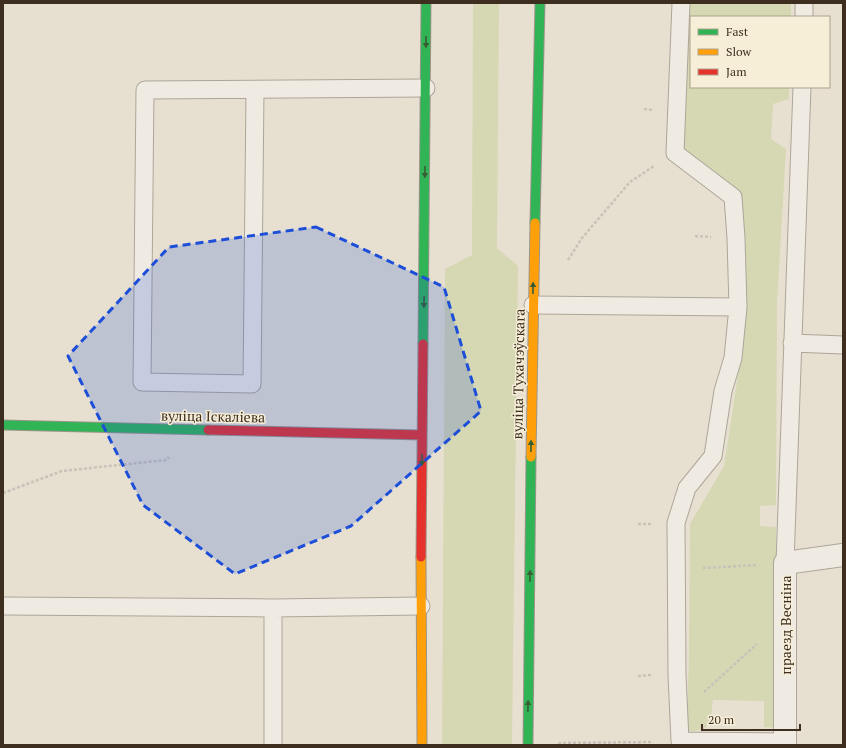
<svg xmlns="http://www.w3.org/2000/svg" width="846" height="748" font-family="'PT Serif',serif">
  <style>
    .green { fill: #d6d7b3 }
    .lines { fill: none; stroke-linecap: round; stroke-linejoin: round }
    .lane-casing { stroke: #ada599; stroke-width: 19 }
    .street-casing { stroke: #ada599; stroke-width: 24 }
    .fast-casing { stroke: #9c958a; stroke-width: 11 }
    .slow-casing { stroke: #9c958a; stroke-width: 11 }
    .jam-casing { stroke: #9c958a; stroke-width: 11 }
    .path { stroke: #c8c2b9; stroke-width: 2.5; stroke-dasharray: 3 2; stroke-linecap: butt }
    .lane { stroke: #efebe3; stroke-width: 17 }
    .street { stroke: #efebe3; stroke-width: 22 }
    .fast { stroke: #30b455; stroke-width: 9 }
    .slow { stroke: #ff9f0a; stroke-width: 9 }
    .jam { stroke: #e5322d; stroke-width: 9 }
    .oneway { fill: #385d33 }
    .marked { fill: #1d4ed8; fill-opacity: 0.2; stroke: #1d4ed8; stroke-width: 3; stroke-dasharray: 8 5; stroke-linejoin: round }
    .labels { text-anchor: middle; dominant-baseline: central; stroke-width: 3; stroke-linejoin: round; paint-order: stroke }
    .street-label { font-size: 14px; fill: #3d2e20; stroke: #f7eed8 }
  </style>
  <rect width="100%" height="100%" fill="#e7e0d1"/>
  <!-- green -->
  <path class="green" d="M473,3h26l-2,245 21,18 -6,479h-70l3,-476 27,-14z
    M688,3h103v14h-100v70h98v12l-16,5 -2,35 15,10 -9,154 -1,202 -16,1v20l16,1v201l-12,-1v-26l-51,-1 -3,24c-6,6 -12,7 -20,7l-3,-4 2,-74 1,-129 34,-58 21,-136 -5,-134 -58,-47z"/>
  <g class="lines">
    <!-- lane casing -->
    <g class="lane-casing">
      <path id="lane" d="M804,17v-14
        M255,90l-3,294 -110,-2 3,-292 281,-2
        M533,305l205,2 -2,-69 -3,-41 -58,-44 6,-150
        M738,307l-5,51 -10,33 -10,65 -26,32 -11,35 1,152 3,66 105,1
        M792,343l51,2
        M785,563l17,-476
        M3,606l270,2 148,-2
        M273,608v137"/>
    </g>
    <!-- street casing -->
    <g class="street-casing">
      <path id="street" d="M785,745v-182l58,-8"/>
    </g>
    <!-- fast casing -->
    <g class="fast-casing">
      <path id="fast" d="M535,223l5,-220
        M423,344l3,-341
        M3,425l205,5
        M528,745l3,-288"/>
    </g>
    <!-- slow casing -->
    <g class="slow-casing">
      <path id="slow" d="M531,457l4,-234
        M421,557l1,188"/>
    </g>
    <!-- jam casing -->
    <g class="jam-casing">
      <path id="jam" d="M208,430l214,5
        M421,557l2,-213"/>
    </g>
    <!-- path -->
    <path class="path" d="M644,109l8,1
      M695,236l16,1
      M568,260l14,-22 48,-56 24,-16
      M3,493l59,-22 104,-11 3,-3
      M638,524h13
      M703,568l55,-3
      M638,676l14,-1
      M704,692l53,-48
      M558,743l95,-1"/>
    <!-- lane -->
    <use href="#lane" class="lane"/>
    <!-- street -->
    <use href="#street" class="street"/>
    <!-- fast -->
    <use href="#fast" class="fast"/>
    <!-- slow -->
    <use href="#slow" class="slow"/>
    <!-- jam -->
    <use href="#jam" class="jam"/>
  </g>
  <!-- one-way arrows -->
  <defs><path id="oneway-solid" d="M-6-.8H1V-3.2L6.5 0L1 3.2V.8H-6Z"/></defs>
  <g class="oneway">
    <use href="#oneway-solid" transform="translate(426 42) rotate(90)"/>
    <use href="#oneway-solid" transform="translate(425 172) rotate(91)"/>
    <use href="#oneway-solid" transform="translate(533 288) rotate(-89)"/>
    <use href="#oneway-solid" transform="translate(424 302) rotate(91)"/>
    <use href="#oneway-solid" transform="translate(531 446) rotate(-89)"/>
    <use href="#oneway-solid" transform="translate(422 460) rotate(90)"/>
    <use href="#oneway-solid" transform="translate(530 576) rotate(-89)"/>
    <use href="#oneway-solid" transform="translate(528 706) rotate(-89)"/>
  </g>
  <!-- marked area -->
  <path class="marked" d="M316,227l128,60 37,124 -130,115 -116,48 -92,-69 -75,-149 101,-109z"/>
  <g class="labels">
    <!-- street labels -->
    <g class="street-label">
      <text transform="translate(518 374) rotate(-89)">вуліца Тухачэўскага</text>
      <text transform="translate(213 416) rotate(1)">вуліца Іскаліева</text>
      <text transform="translate(785 625) rotate(-90)">праезд Весніна</text>
    </g>
  </g>
  <!-- border -->
  <rect width="846" height="748" fill="none" stroke="#3d2e20" stroke-width="8"/>
  <!-- legend -->
  <rect x="690" y="16" width="140" height="72" fill="#f7eed8" stroke="#ada18e"/>
  <rect x="698" y="29" width="20" height="6" fill="#30b455" stroke="#ada18e"/>
  <text x="726" y="36" font-size="12" fill="#3d2e20">Fast</text>
  <rect x="698" y="49" width="20" height="6" fill="#ff9f0a" stroke="#ada18e"/>
  <text x="726" y="56" font-size="12" fill="#3d2e20">Slow</text>
  <rect x="698" y="69" width="20" height="6" fill="#e5322d" stroke="#ada18e"/>
  <text x="726" y="76" font-size="12" fill="#3d2e20">Jam</text>
  <!-- scale -->
  <path d="M702 724v6h98v-6" fill="none" stroke="#3d2e20" stroke-width="2"/>
  <text x="708" y="724" font-size="12" fill="#3d2e20" stroke="#f7eed8" stroke-width="3" paint-order="stroke">20 m</text>
</svg>
